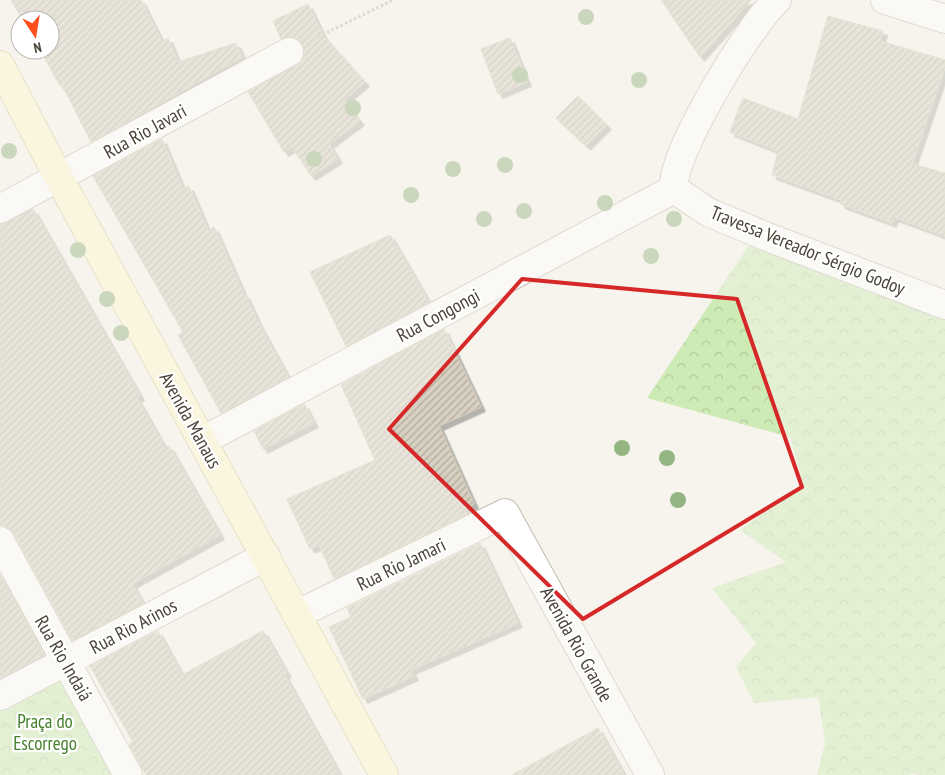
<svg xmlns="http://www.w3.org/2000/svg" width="945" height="775" font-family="'PT Sans Narrow',sans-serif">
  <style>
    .forest { fill: url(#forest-crowns) }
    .building { fill: url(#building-hatch); stroke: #d3c9b4; filter: url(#shadow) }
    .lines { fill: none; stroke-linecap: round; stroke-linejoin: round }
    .minor-casing { stroke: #c2bcae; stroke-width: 30 }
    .secondary-casing { stroke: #d6ca9b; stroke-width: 30 }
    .path { stroke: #c4ba9f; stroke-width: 3; stroke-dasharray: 2.5 2.5; stroke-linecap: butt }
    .minor { stroke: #fff; stroke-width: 28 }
    .secondary { stroke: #fff6cd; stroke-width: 28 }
    .tree { fill: #94b481 }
    .marked { fill: none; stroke: #d62828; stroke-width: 4; stroke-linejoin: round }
    .labels { text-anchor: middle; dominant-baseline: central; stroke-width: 4.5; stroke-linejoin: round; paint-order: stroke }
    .street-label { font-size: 19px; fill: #4b4539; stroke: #fff }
    .park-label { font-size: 19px; fill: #447f2a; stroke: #fff }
  </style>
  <defs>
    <pattern id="forest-crowns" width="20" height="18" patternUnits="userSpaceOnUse" patternTransform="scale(1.25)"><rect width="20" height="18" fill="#ceeab5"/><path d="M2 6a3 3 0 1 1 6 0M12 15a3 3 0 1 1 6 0" fill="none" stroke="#b2ca9c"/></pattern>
    <pattern id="building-hatch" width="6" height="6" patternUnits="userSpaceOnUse" patternTransform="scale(1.25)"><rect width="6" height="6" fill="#d8d1c1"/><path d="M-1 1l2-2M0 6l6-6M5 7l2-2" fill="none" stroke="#b1ab9e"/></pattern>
    <filter id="shadow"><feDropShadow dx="4.5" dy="4.5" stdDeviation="0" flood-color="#0004"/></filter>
  </defs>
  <rect width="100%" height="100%" fill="#f6f4ec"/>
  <!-- forest -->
  <path class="forest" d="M751,242l194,55v478h-29l1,-2 -10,2h-90l8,-33 -7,-45 -64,6 -18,-36 20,-24 -44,-55 74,-26 -46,-32 63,-46 -13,-47 -143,-39z
    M60,679l57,96h-117v-70z"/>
  <!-- building -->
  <path class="building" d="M11,0h130l21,42 6,-4 10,24 58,-19 6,14 -151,85 -29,-57 -2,1 -20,-36h10v-30h-27z
    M661,0h90l-51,57z
    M308,4l15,31 42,47 -21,18 16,21 -31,23 9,15 -27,17 -19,-29 -8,5 -36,-60 54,-31 3,-8 -3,-9 -5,-6 -7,-2 -9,3 -8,-18z
    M828,16l55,15 -3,10 65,19v7l-33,97 33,9v63l-51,-19 -2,6 -52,-19 1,-4 -69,-25 6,-24 -48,-19 13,-34 55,21z
    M510,38l17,44 -29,12 -17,-45z
    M578,96l29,29 -21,21 -30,-28z
    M162,139l21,50 6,-3 19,45 6,-4 30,68 1,-1 14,30 29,53 -67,36 -43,-78 5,-3 -90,-156z
    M33,209l107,187 -3,2 28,50 4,-2 51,89 -88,49 11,19 -71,37 -58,-106 -6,-7 -8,-2v-300z
    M390,235l39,67 -83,44 -36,-74z
    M444,329l37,78 -42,19 35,78 -10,5 3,5 -133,65 -15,-34 -9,4 -23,-50 88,-39 -34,-75z
    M304,404l10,19 -51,26 -9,-18z
    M480,543l38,80 -107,47 3,6 -51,23 -34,-72 22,-10 -4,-9z
    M0,574l44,81 -44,23z
    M158,631l24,44 81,-44 24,42 -3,1 56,101h-194l-17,-31 4,-2 -43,-76z
    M598,728l26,47h-112z"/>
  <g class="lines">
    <!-- minor casing -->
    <g class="minor-casing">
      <path id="minor" d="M885,0l60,19
        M674,189l34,23 57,24 180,69
        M674,189c-4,-34 76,-165 103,-189
        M0,209l289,-157
        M202,441l472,-252
        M0,541l128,234
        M298,614l207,-101 145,262
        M0,696l266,-140"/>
    </g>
    <!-- secondary casing -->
    <g class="secondary-casing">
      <path id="secondary" d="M0,65l59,113 325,597"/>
    </g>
    <!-- path -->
    <path class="path" d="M318,37l75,-37"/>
    <!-- minor -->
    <use href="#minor" class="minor"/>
    <!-- secondary -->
    <use href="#secondary" class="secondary"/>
  </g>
  <!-- trees -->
  <g class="tree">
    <circle cx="586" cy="17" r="8"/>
    <circle cx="520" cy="75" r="8"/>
    <circle cx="639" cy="80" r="8"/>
    <circle cx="353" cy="108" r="8"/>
    <circle cx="9" cy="151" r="8"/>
    <circle cx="314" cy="159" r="8"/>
    <circle cx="505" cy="165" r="8"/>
    <circle cx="453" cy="169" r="8"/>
    <circle cx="411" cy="195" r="8"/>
    <circle cx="605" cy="203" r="8"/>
    <circle cx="524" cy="211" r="8"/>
    <circle cx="484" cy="219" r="8"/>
    <circle cx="674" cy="219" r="8"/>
    <circle cx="78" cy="250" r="8"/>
    <circle cx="651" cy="256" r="8"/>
    <circle cx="107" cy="299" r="8"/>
    <circle cx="121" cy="333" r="8"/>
    <circle cx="622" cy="448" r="8"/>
    <circle cx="667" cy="458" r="8"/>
    <circle cx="678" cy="500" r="8"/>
  </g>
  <!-- marked area -->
  <path d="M0 0H945V775H0ZM522,279l215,20 65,188 -219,132 -194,-190z" fill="#f6f4ec" fill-opacity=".55" fill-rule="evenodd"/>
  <path class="marked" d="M522,279l215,20 65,188 -219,132 -194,-190z"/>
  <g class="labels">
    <!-- street labels -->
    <g class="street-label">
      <text transform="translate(145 131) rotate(-29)">Rua Rio Javari</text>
      <text transform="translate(808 250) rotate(22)">Travessa Vereador Sérgio Godoy</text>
      <text transform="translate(438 315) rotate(-28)">Rua Congongi</text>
      <text transform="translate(191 420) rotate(61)">Avenida Manaus</text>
      <text transform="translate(401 564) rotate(-26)">Rua Rio Jamari</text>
      <text transform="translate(133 626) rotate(-28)">Rua Rio Arinos</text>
      <text transform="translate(577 644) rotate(61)">Avenida Rio Grande</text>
      <text transform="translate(64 658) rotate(60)">Rua Rio Indaiá</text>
    </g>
    <!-- park labels -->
    <g class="park-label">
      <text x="45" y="721">Praça do<tspan x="45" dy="22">Escorrego</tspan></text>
    </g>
  </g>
  <!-- north arrow -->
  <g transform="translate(35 35) rotate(168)"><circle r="24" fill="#ffffff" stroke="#b7b5b0"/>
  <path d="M0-4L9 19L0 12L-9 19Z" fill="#fd4e1c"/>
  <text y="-8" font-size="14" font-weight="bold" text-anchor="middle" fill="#4b4539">N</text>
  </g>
</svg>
